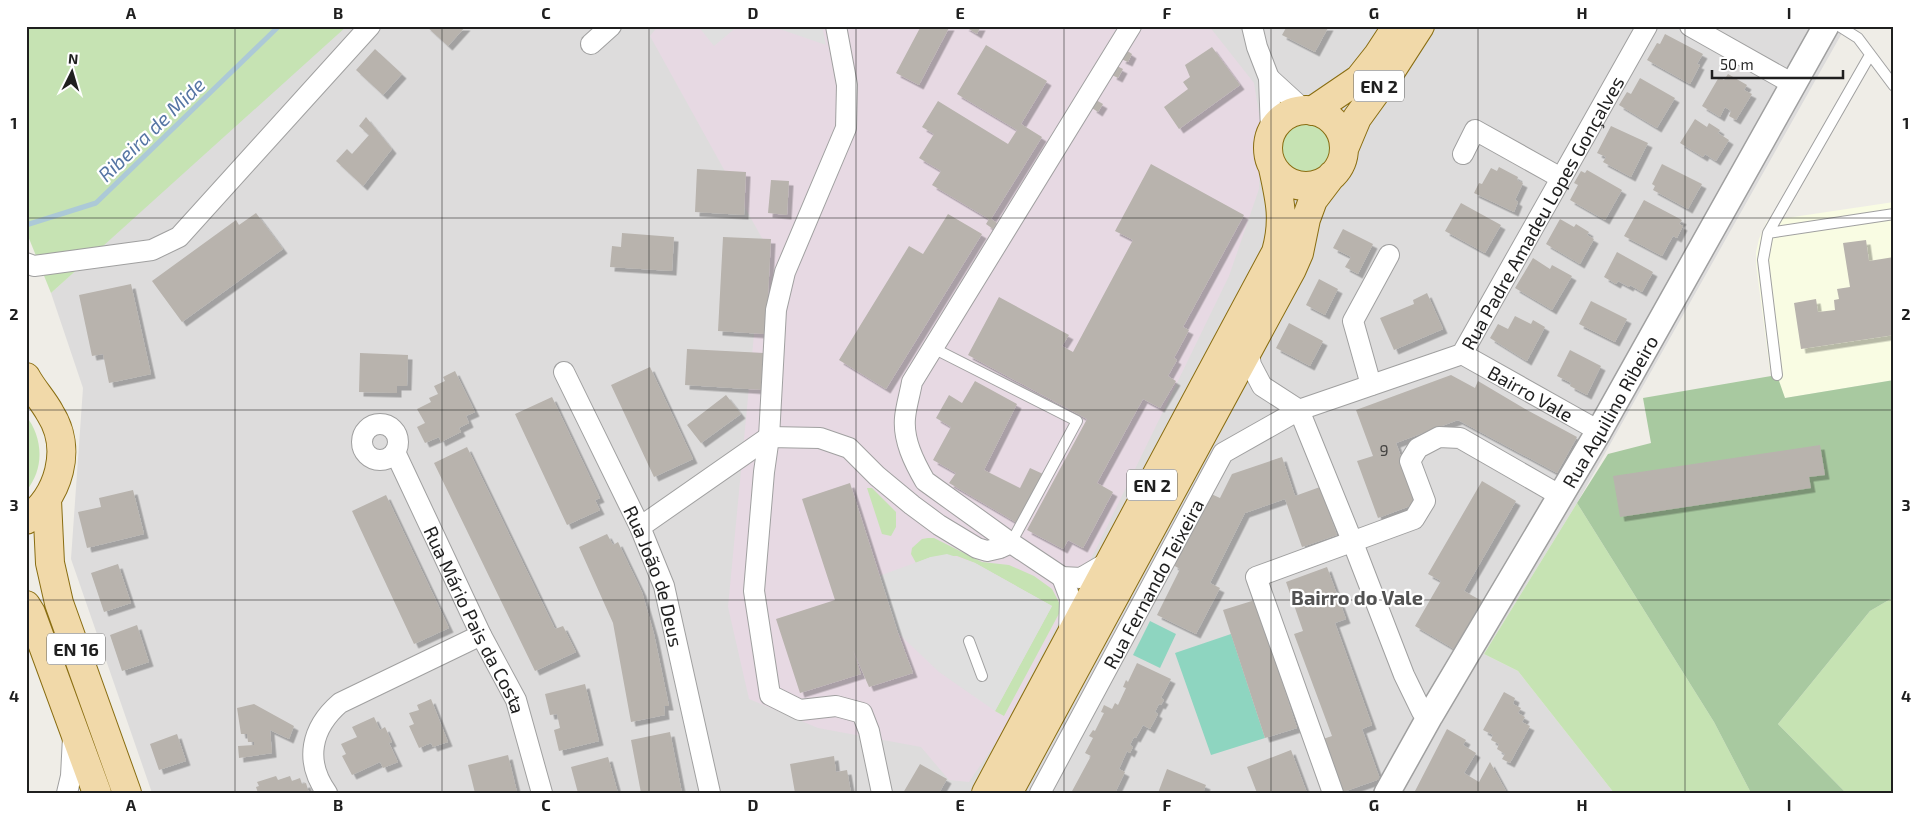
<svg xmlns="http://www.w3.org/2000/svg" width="1920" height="819" font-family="'Exo 2',sans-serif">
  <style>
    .residential { fill: #dddcdc }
    .industrial { fill: #e7d9e3 }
    .education { fill: #f9fce3 }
    .grass { fill: #c6e3b3 }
    .forest { fill: #a8c9a0 }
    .pitch { fill: #8ed5c0 }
    .parking { fill: #dfdfdf }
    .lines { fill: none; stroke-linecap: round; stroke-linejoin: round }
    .stream { stroke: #acc9d7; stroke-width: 5 }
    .building { fill: #b8b3ad; filter: url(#shadow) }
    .service-casing { stroke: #a0a0a0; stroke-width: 12 }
    .minor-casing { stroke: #a0a0a0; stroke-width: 22 }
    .tertiary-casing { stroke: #a0a0a0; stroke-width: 28 }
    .primary-casing { stroke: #896d11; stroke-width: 30 }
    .service { stroke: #fff; stroke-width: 10 }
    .minor { stroke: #fff; stroke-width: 20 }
    .tertiary { stroke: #fff; stroke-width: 25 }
    .primary { stroke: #f1d9a9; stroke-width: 28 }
    .grid { fill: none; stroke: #1f1f1f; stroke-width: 1; stroke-opacity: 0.55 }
    .labels { text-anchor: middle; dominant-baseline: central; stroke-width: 4.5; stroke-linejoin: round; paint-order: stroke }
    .number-label { font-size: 16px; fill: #454442 }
    .shield { fill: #fff; stroke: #626262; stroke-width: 1 }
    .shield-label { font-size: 18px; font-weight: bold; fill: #1f1f1f }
    .street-label { font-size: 19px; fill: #1f1f1f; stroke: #fff }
    .water-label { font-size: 20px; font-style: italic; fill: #5676a4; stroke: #fff }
    .neighbourhood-label { font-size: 20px; font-weight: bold; fill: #525252; stroke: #fff }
    .neatline { fill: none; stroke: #1f1f1f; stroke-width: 2 }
    .grid-label { font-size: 16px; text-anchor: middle; font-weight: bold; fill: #1f1f1f }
  </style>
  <defs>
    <filter id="shadow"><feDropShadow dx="4.5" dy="4.5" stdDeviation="0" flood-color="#0004"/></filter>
  </defs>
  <rect width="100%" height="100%" fill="#efede7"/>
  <!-- residential -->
  <path class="residential" d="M343,26h1503l-269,477 -93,151 34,17 96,122h-1462l-81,-234 12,-171 -32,-95z"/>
  <!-- industrial -->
  <path class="industrial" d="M658,26h551l45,57 7,43 -2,63 -30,87 -130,267 -100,195 -30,44 -20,-2 -28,-33 -103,-19 -69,-29 -21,-92 35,-367 -113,-204z"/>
  <!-- education -->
  <path class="education" d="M1894,202v178l-109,18 -15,-27 -14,-107v-12l3,-13 8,-18z"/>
  <!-- grass -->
  <path class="grass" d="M26,26h321l-296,267 -25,-62z
    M1280 146a26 26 0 1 1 52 0a26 26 0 1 1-52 0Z
    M26,416c17,21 19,53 0,75z
    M867,488h5l24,24v15l-5,9 -9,-2z
    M1577,503l137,219 37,71h-137l-96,-122 -34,-17z
    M928,538h6l48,24 27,3 25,11 18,13 10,19 -58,108 -9,-5 57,-105 -77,-43 -18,-7 -26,1 -15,6 -5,-9 1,-6 10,-9z
    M1894,597v196h-48l-68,-69 92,-113z"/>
  <!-- forest -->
  <path class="forest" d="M1777,375l8,23 109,-18v217l-24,14 -92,113 68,69h-95l-37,-71 -137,-219 31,-49 43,-11 -8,-45z"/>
  <!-- pitch -->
  <path class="pitch" d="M1150,621l26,13 -16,34 -27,-13z
    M1231,634l34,104 -54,17 -36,-102z"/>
  <!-- parking -->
  <path class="parking" d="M698,26h40l-24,20z
    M771,26h51l4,19z
    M947,554l28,9 77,43 -57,105 -56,-39 -41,-39 -19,-57 52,-19z"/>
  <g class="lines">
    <!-- stream -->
    <path class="stream" d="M26,225l70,-22 183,-177"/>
  </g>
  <!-- building -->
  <path class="building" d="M426,26h40l-18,20z
    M921,26h29l-31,59 -23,-12z
    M964,26h17l-4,8z
    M1287,26h42l-14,26 -33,-17z
    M1665,34l38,20 -6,10 3,1 -10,19 -43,-24 10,-17 3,1z
    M986,45l61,36 -26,43 21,13 -51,82 6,4 -4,6 -7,-5 3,-5 -57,-34 9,-14 -22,-13 15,-24 -12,-7 16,-26 70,43 9,-14 -60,-36z
    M1212,47l28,38 -61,44 -15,-22 24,-18 -5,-7 7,-5 -5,-12z
    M375,49l27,25 -19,21 -27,-25z
    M1126,50l6,4 -4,8 -7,-3z
    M1117,66l6,3 -5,9 -6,-3z
    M1728,74l19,11 -3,5 8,4 -16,26 -7,-4 2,-5 -6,-4 -5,10 -18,-11 17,-29 5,3z
    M1640,78l35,20 -18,30 -38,-23 8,-13 4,2z
    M1096,100l7,4 -5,8 -6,-4z
    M366,117l26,32 -29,37 -27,-25 11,-12 5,5 17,-19 -10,-9z
    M1695,119l12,8 2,-4 11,7 -2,3 11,7 -13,21 -11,-7 -2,3 -23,-14z
    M1611,126l37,17 -17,34 -28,-15 3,-5 -9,-4z
    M1151,164l93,51 -61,112 6,3 -15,28 3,2 -9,16 8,5 -16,27 -17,-9 -46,84 16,9 -30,56 -15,-8 -5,9 -36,-19 60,-111 -119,-64 31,-58 70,38 -7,11 11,6 60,-112 -18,-9z
    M1662,164l40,20 -14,25 -35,-19 2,-4 -3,-2z
    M1499,167l19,10 -1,3 6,3 -8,17 3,2 -4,10 -40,-19 5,-10 3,1 9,-16 6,3z
    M697,169l49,3 -2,43 -49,-3z
    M1587,170l35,20 -17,30 -35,-20 8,-15 -4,-2 7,-12 4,2z
    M771,180l18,1 -2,34 -19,-2z
    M1644,200l38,20 -3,4 4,2 -6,12 -4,-2 -11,20 -38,-20z
    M1461,203l40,22 -16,28 -40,-22z
    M256,213l27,36 -101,73 -30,-41 84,-61 3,5z
    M948,214l34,20 -96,155 -47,-29 70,-114 14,8z
    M1560,219l14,8 2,-3 13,8 -2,3 7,4 -14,25 -34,-20z
    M1343,229l30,15 -15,30 -13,-7 6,-10 -18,-9z
    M622,233l52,4 -2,34 -62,-4 2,-21 9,1z
    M723,237l48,2 -5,95 -48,-3z
    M1866,240l3,21 25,-4v78l-93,14 -7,-46 22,-4 2,13 17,-2 -1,-10 5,-1 -2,-10 13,-2 -7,-44z
    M1617,252l36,20 -11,20 -12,-7 -1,2 -11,-6 -2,3 -12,-7z
    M1533,258l17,11 2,-4 20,11 -20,34 -37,-22z
    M1319,279l19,10 -13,26 -19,-10z
    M131,284l20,90 -42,9 -6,-29 -11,2 -13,-61z
    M1427,293l16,36 -49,21 -14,-32 34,-14 -1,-4z
    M1591,301l36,18 -12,23 -36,-18z
    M1515,316l16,8 2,-4 12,7 -18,34 -37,-23 8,-14 10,5z
    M1289,323l34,18 -13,25 -34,-18z
    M687,349l79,4 -2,37 -79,-5z
    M1570,350l31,16 -14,29 -17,-9 1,-3 -14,-7z
    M360,353l48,2 -1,31h-10v7l-38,-1z
    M650,367l43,92 -39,18 -43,-92z
    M455,371l20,41 -9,4 3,7 -10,5 2,4 -20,10 -2,-5 -14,6 -8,-16 8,-4 -8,-14 14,-7 -2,-4 9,-4 -4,-8 11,-5 -2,-4z
    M1451,375l24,13 3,-7 49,29 50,27 -20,36 -99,-53 -62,23 22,60 -40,15 -21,-57 16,-5 -17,-46z
    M975,381l42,23 -33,66 36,18 10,-20 13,6 -26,49 -68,-40 7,-10 -23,-13 18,-33 -15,-9 13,-23 13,8z
    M726,395l15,19 -40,29 -14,-18z
    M552,397l48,101 -5,2 5,10 -33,15 -52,-111z
    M1820,445l5,30 -16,2 2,11 -191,29 -7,-41z
    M467,447l88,182 8,-3 13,26 -41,19 -101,-208z
    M1282,457l13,39 25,-9 17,48 -35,12 -17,-48 -40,14 -35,70 10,5 -24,46 -39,-19 23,-46 -7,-4 36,-72 11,5 12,-24z
    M1482,481l34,20 -52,90 18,10 -28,48 -39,-23 26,-45 -13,-7z
    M850,483l48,150 15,40 -44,14 -16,-37 8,24 -61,19 -24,-74 59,-19 -33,-101z
    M133,490l11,44 -57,14 -9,-36 23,-5 -2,-9z
    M386,495l63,133 -35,16 -62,-133z
    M607,534l6,11 5,-3 24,50 12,42 15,72h-5l1,9 -34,7 -18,-99 -34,-76z
    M118,564l13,39 -27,9 -13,-39z
    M1327,567l19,52 -11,4 37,102 -10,4 18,50 -37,13 -20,-53 9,-3 -38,-102 9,-3 -17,-49z
    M1255,600l42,128 -32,10 -42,-128z
    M137,625l12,37 -27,9 -12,-36z
    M1137,663l34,16 -10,19 3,2 -3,5 -2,-1 -4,8 3,2 -8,15 -7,-4 -7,13 -2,-1 -4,8 3,2 -3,6 -3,-2 -8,18 6,3 -10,21h-44l20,-37 -6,-3 8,-15 -4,-2 4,-6 2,1 9,-18 -3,-1 3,-7 8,4 3,-6 3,2 8,-17 -3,-1 3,-7 2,2z
    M585,684l14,57 -40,10 -5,-21 6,-2 -3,-14 -7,1 -5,-21z
    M1504,692l11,6 -2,6 8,4 -3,5 7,4 -3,5 8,4 -20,37 -8,-4 3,-5 -8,-5 2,-5 -8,-4 2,-5 -10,-5z
    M431,699l17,43 -15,5 -2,-4 -12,5 -10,-22 5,-2 -5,-11 10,-3 -2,-5z
    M254,704l40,22 -5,13 -19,-9 2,23 -33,5 -1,-12 16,-1v-3h-6l-1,-8h-6l-4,-26z
    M374,717l6,13 5,-3 7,15 -3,1 9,19 -15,6 -3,-6 -28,13 -10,-19 4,-2 -5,-10 16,-7 -5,-10z
    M1447,729l19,11 -3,5 13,8 -12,20 15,9 11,-20 17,31h-93z
    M670,732l12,61h-41l-10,-53z
    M177,734l9,27 -27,9 -9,-26z
    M1291,750l16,43h-50l-10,-26z
    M508,755l9,37 -42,1 -7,-28z
    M834,756l2,16 11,-2 4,23h-56l-5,-29z
    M608,757l10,36h-40l-7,-26z
    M920,764l27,15 -8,14h-36z
    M1167,769l39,16 -3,8h-45z
    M276,776l2,4 12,-4 2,5 8,-3 2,6 4,-1 3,10h-51l-2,-6 3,-1 -2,-4z"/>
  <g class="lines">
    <!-- service casing -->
    <g class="service-casing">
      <path id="service" d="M1839,26l19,12 36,48
        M1768,233l126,-19
        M933,348l144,73 -66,122
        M1777,375l-14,-115 5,-27 102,-178
        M969,641l13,35"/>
    </g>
    <!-- minor casing -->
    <g class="minor-casing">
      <g id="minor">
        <path d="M836,26l11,59 -1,43 -61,144 -9,38 -7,127 -5,35 -10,119 16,104 30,15 36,-4 26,7 7,18 13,62"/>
        <path d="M1252,26l5,21 12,31 2,53"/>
        <path d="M1690,26l103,58"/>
        <path d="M591,44l20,-18"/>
        <path d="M1269,78l35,32"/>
        <path d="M1463,154l12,-24 86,48"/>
        <path d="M26,263l8,3 118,-16 27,-13 191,-211"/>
        <path d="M1248,350l3,15 11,21 37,24 54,133 51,132 18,37 8,4"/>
        <path id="s1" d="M1462,354l137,77"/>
        <path id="s2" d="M564,372l76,155 24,59 46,207"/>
        <path d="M1371,385l-18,-64 36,-66"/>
        <circle cx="380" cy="442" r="18"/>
        <path id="s3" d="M395,452l86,183 35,65 26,93"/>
        <path d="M640,527l129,-90 51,1 29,10 28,28 35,29 27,20 38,23 10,3 13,-3 11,-5 51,34 19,1 29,-17"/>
        <path d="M1011,543l-86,-62c-11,-19 -22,-41 -20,-63 1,-12 5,-24 7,-36l219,-356"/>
        <path d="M1062,577l8,21 -1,36"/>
        <path d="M67,793l4,-17 2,-39"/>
        <path d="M327,793c-23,-32 -16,-65 13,-90l141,-68"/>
        <path id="s4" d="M1040,793l183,-340 76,-43 163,-56 185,-328"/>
        <path d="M1333,793l-77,-216 158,-58 11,-18 -15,-40 8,-13 21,-11 21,1 101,58"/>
      </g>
    </g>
    <!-- tertiary casing -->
    <g class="tertiary-casing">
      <g id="tertiary">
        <path id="s5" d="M1387,793l43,-77 169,-285 227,-405"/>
      </g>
    </g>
    <!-- primary casing -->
    <g class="primary-casing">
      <path id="primary" d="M1268 148a38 38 0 1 1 76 0a38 38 0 1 1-76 0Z
        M1312,111l47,-32 19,-24 19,-29
        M1344,149l13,-31 34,-47 29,-45
        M26,377c7,13 17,23 24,36 23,36 9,83 -24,107
        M47,500l3,63 9,40 68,190
        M26,605l5,8 66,180
        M986,793l290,-541c9,-32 4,-52 -3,-84
        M1008,793l284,-524 7,-16 7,-34 7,-19 19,-25"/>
    </g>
    <!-- service -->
    <use href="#service" class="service"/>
    <!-- minor -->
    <use href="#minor" class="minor"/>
    <!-- tertiary -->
    <use href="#tertiary" class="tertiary"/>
    <!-- primary -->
    <use href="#primary" class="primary"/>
  </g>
  <!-- grid -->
  <path class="grid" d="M235,26v767M442,26v767M649,26v767M856,26v767M1064,26v767M1271,26v767M1478,26v767M1685,26v767M26,218h1868M26,410h1868M26,600h1868"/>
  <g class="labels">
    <!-- number labels -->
    <g class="number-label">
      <text x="1384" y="449">9</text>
    </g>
    <!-- shield labels -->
    <g class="shield">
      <rect x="1354" y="70.5" width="50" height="31" rx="4"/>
      <rect x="1127" y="469.5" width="50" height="31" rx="4"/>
      <rect x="47" y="633.5" width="58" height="31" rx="4"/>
    </g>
    <g class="shield-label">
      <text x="1379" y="86">EN 2</text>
      <text x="1152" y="485">EN 2</text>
      <text x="76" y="649">EN 16</text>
    </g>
    <!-- street labels -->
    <g class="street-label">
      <text stroke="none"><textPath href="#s4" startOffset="808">Rua Padre Amadeu Lopes Gonçalves</textPath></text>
      <text stroke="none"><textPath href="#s1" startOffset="79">Bairro Vale</textPath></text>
      <text stroke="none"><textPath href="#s5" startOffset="442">Rua Aquilino Ribeiro</textPath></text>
      <text stroke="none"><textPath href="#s2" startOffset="224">Rua João de Deus</textPath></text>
      <text stroke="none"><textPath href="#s4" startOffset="238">Rua Fernando Teixeira</textPath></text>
      <text stroke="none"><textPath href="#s3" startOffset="186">Rua Mário Pais da Costa</textPath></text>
    </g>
    <!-- water labels -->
    <g class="water-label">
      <text transform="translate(151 129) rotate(-44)">Ribeira de Mide</text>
    </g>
    <!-- neighbourhood labels -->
    <g class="neighbourhood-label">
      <text x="1357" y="597">Bairro do Vale</text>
    </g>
  </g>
  <!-- border -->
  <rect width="1920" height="819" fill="none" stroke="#ffffff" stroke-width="55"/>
  <!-- north arrow -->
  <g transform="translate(72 72) rotate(5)" stroke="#ffffff" stroke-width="4" paint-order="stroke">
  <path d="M0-4L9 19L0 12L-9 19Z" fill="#1f1f1f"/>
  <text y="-8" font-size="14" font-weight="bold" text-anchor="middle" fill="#1f1f1f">N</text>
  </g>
  <!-- scale -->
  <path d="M1712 70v8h131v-8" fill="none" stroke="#1f1f1f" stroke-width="2.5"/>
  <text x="1720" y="70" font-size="15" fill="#1f1f1f" stroke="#ffffff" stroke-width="4" paint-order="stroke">50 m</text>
  <rect x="28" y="28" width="1864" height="764" class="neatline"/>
  <g class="grid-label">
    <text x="131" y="19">A</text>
    <text x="338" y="19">B</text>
    <text x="546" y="19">C</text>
    <text x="753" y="19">D</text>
    <text x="960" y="19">E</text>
    <text x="1167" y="19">F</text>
    <text x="1374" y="19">G</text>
    <text x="1582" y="19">H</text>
    <text x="1789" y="19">I</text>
    <text x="14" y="129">1</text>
    <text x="1906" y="129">1</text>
    <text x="14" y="320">2</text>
    <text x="1906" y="320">2</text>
    <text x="14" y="511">3</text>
    <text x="1906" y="511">3</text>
    <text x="14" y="702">4</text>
    <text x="1906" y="702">4</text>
    <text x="131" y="811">A</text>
    <text x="338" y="811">B</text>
    <text x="546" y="811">C</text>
    <text x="753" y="811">D</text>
    <text x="960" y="811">E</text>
    <text x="1167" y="811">F</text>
    <text x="1374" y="811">G</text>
    <text x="1582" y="811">H</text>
    <text x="1789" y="811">I</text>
  </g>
</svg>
